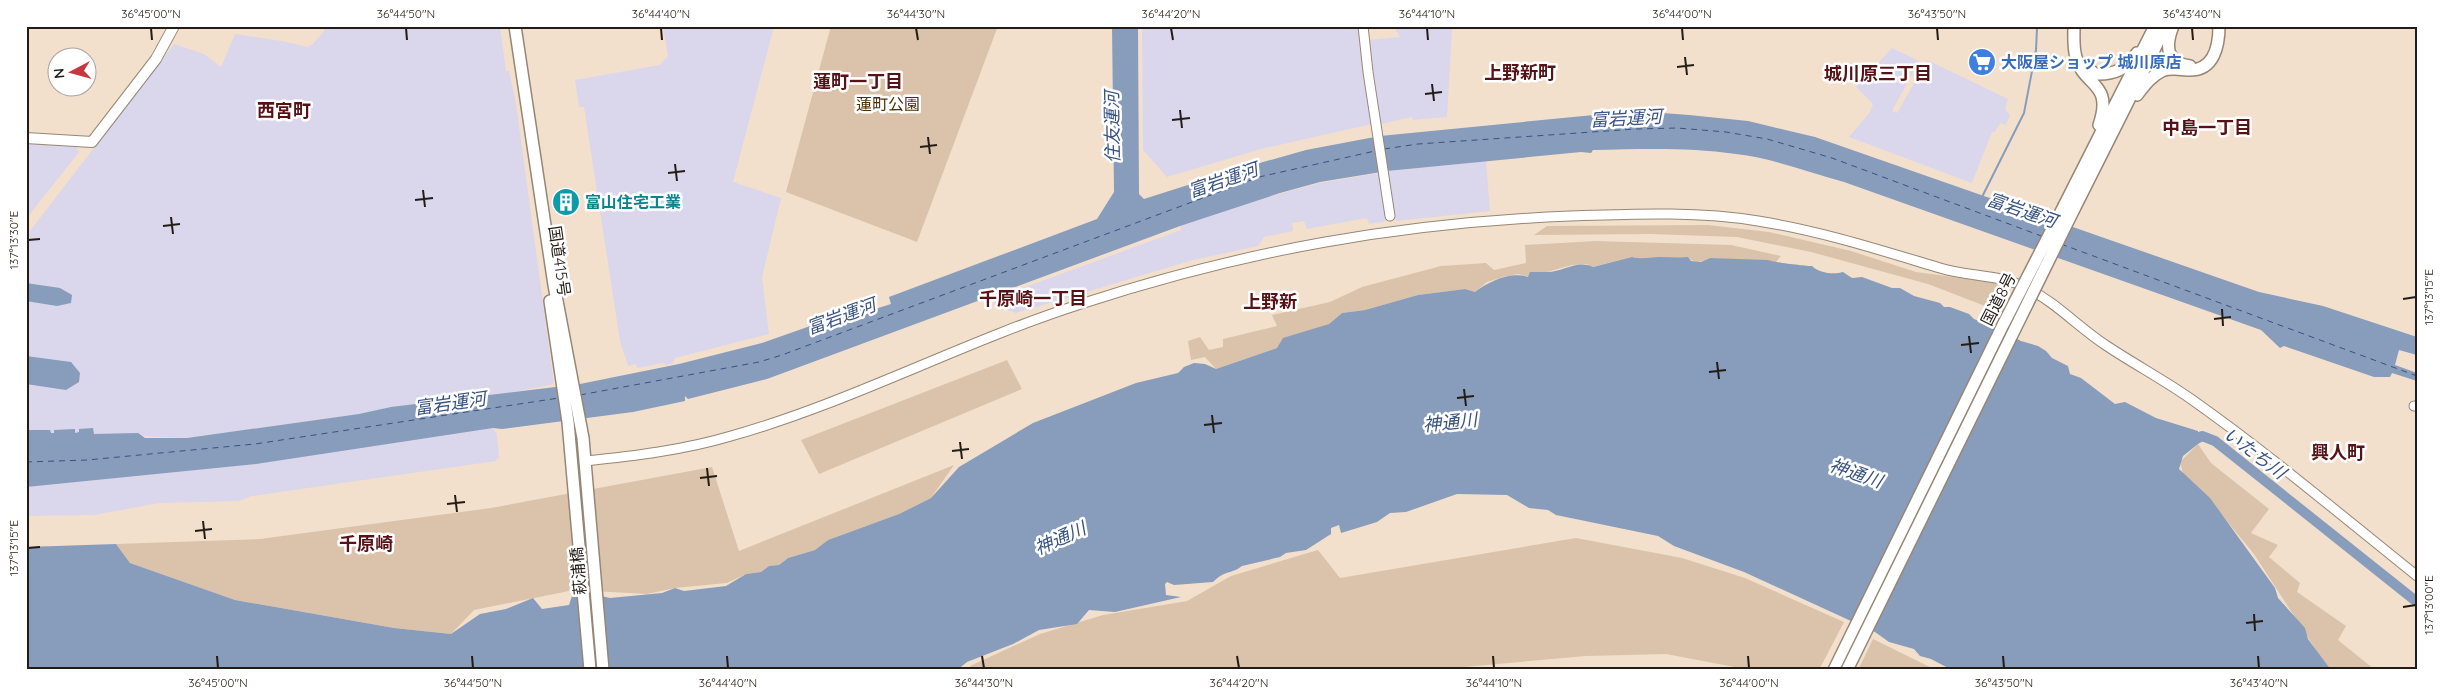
<svg xmlns="http://www.w3.org/2000/svg" width="2443" height="696" font-family="Quicksand,'Noto Sans JP',sans-serif">
  <style>
    .industrial { fill: #dad6ec }
    .green { fill: #dac3aa }
    .water { fill: #889cbc }
    .lines { fill: none; stroke-linecap: round; stroke-linejoin: round }
    .stream { stroke: #889cbc; stroke-width: 2 }
    .river { stroke: #889cbc; stroke-width: 10 }
    .ferry { stroke: #385381; stroke-width: 1; stroke-dasharray: 6 5; stroke-linecap: butt }
    .secondary-casing { stroke: #968675; stroke-width: 11 }
    .primary-casing { stroke: #968675; stroke-width: 12 }
    .highway-casing { stroke: #968675; stroke-width: 14 }
    .secondary { stroke: #fff; stroke-width: 9 }
    .primary { stroke: #fff; stroke-width: 10 }
    .highway { stroke: #fff; stroke-width: 11 }
    .highway-bridge-casing { stroke: #968675; stroke-width: 14; stroke-linecap: butt }
    .highway-bridge { stroke: #fff; stroke-width: 11 }
    .ticks { fill: none; stroke: #231c16; stroke-width: 2 }
    .labels { text-anchor: middle; dominant-baseline: central; stroke-width: 5; stroke-linejoin: round; paint-order: stroke }
    .shop-label { font-size: 16px; font-weight: bold; fill: #366cbe; stroke: #fff; text-anchor: start }
    .park-label { font-size: 16px; fill: #4d3009; stroke: #fff }
    .culture-label { font-size: 16px; font-weight: bold; fill: #0d838f; stroke: #fff; text-anchor: start }
    .street-label { font-size: 16px; fill: #231c16; stroke: #fff }
    .neighbourhood-label { font-size: 18px; font-weight: bold; fill: #571216; stroke: #fff }
    .water-label { font-size: 18px; font-style: italic; fill: #385381; stroke: #fff }
    .neatline { fill: none; stroke: #231c16; stroke-width: 2 }
    .ticks-label { font-size: 12px; text-anchor: middle; fill: #231c16 }
  </style>
  <rect width="100%" height="100%" fill="#f2e0cd"/>
  <!-- industrial -->
  <path class="industrial" d="M328,26h172l6,45h3l7,33 38,280 -50,10 -317,44 -94,-4v-5l-18,4v-3h-21v3h-4v-3l-21,1v2h-3v-197l148,-192 30,10 17,13 14,-33 47,7 25,6 6,-3z
    M663,26h111l-41,156 48,16 -19,79 7,57 -94,24 -2,5 -7,2 -2,-2 -27,5 -1,-4 -8,2 -8,-25 -36,-234h-5l-4,-27 85,-15 8,-9z
    M1142,26h217l13,98 -111,25 -94,28 -24,-27z
    M1393,26h57l2,5 -5,86 -34,3 -1,-3 -31,7 -13,-84 32,-3z
    M1892,48l27,13 -27,50 5,2 30,-53 81,39 -3,10 5,6 -4,10 -6,-2 -5,9h-3l-20,51 -123,-46 21,-25 3,-8 -17,-17z
    M26,142l50,4 3,6 -53,67z
    M1486,161l4,50 -94,10 -9,-50z
    M1379,173l8,48 -18,3 -2,-6 -60,11 -3,-8 -12,2 1,8 -29,6 -6,9 -65,14 -177,53 -22,-8 -1,-6 188,-69 -1,-4 66,-23 74,-20z
    M493,428l4,7 2,22 -3,4 -244,35 -13,5 -80,2 -65,12 -68,1v-29z"/>
  <!-- green -->
  <path class="green" d="M831,26h167l-81,216 -131,-50z
    M1708,225l61,7 82,19 65,21 96,13 -14,26 -70,-27 -117,-32 -74,-15 -87,-3 -116,1 13,-9z
    M1596,241l135,4 50,11 -6,7 -65,-5c-8,4 -15,6 -23,-1l-19,2 -7,-2 -20,3 -9,-3 -40,10 -5,-3 -15,1 -43,12 -11,-3 -15,3 -16,5 -12,10 -10,-3 -47,6 -53,15 -23,3 -13,11 -52,24 -61,21 -11,-12 -14,3 -3,-19 12,-4 9,13 14,-3v-8l54,-13 -5,-11 58,-13 32,-15 79,-21 45,-3 8,7 32,-7 -1,-18z
    M1007,360l15,29 -203,85 -18,-34z
    M2198,444l13,19 58,46 -18,24 27,12 -9,12 31,26 -3,9 49,34 -8,14 37,30h-46l-75,-116 -43,-52 -28,-28 -3,-12z
    M954,465l-23,33 -32,16 -71,26 -13,10 -27,8 -9,7 -10,1 -8,6 -15,2 -19,9 -52,5 -28,6 -73,-4 -100,20 -23,24 -57,-6 -159,-28 -105,-37 -14,-19 144,-5 231,-31 221,-41 27,84z
    M1576,538l106,20 63,20 99,44 -25,48h-69l-84,-16 -80,2 -155,14h-465l6,-5 68,-31 63,-19 84,-14 44,-25 87,-26 22,28z
    M1873,639l63,31h-78z"/>
  <!-- water -->
  <path class="water" d="M1112,26h26l1,168 5,5 91,-29 71,-20 74,-14 224,-22 45,-2 40,3 59,6 67,16 444,155 64,14 94,31v18l-18,-5 -4,15 22,8v8l-25,-8 -2,4h-16l-90,-31 -4,2 -19,-18 -417,-148c-36,-10 -72,-24 -108,-28 -48,-7 -95,-5 -143,-4l-2,3 -10,-1 -194,19 -67,11 -40,11 -100,33 -413,153 -79,20 -3,-3v5l-52,11 -131,17 -9,-1 -237,36 -230,23v-54h3v-3h21l1,3h3v-3l21,-1v4l4,-1v-3l14,-1 1,6 44,-1 7,5h42l172,-24 32,-7 189,-23 99,-20 83,-21 108,-38 2,5 19,-6 -2,-7 208,-78 17,-27z
    M1632,257c11,3 17,0 28,0 9,0 18,1 28,0l3,4 10,1 9,-4 58,2c4,2 38,6 44,6 7,7 22,9 31,6l9,6 10,-1 30,11h8l14,8 26,7 4,4h6l19,7 5,5 19,7 28,15 17,5 8,5 6,7 16,8 2,8 11,4 34,26 10,-2 31,16 42,13v13l-15,12 -4,13 31,29 65,90 3,10 27,30 3,11 23,31h-379l-21,-11 -11,-3 -6,-7 -25,-7 -14,-10 -131,-60 -70,-26 -16,-10 -102,-21 -8,-5 -19,-2 -22,-13 -50,-1 -51,18 -16,1 -13,9 -36,11 -2,-8 -8,3v6l-25,16 -20,3 -6,4 -38,9c-10,8 -17,4 -29,16l-39,3 -7,-3 -2,2 1,11 15,2 -66,15 -26,-2 -12,14 -38,6 -26,14 -46,18 -10,8h-931v-123l90,-3 14,19 105,37 159,28 57,6 29,-20 26,-5 27,-11 9,11 27,-4 5,-15 36,8 52,-5 13,-5 9,3 42,-5 20,-12 15,-2 8,-6 10,-1 9,-7 27,-8 13,-10 71,-26 32,-16 28,-31 74,-44 103,-40 42,-10 6,-6 10,-4 11,1 11,5 61,-21 6,-10 46,-14 13,-11 23,-3 53,-15 47,-6 10,3c14,-11 36,-21 53,-15l2,-5c6,0 11,0 16,0 16,1 30,-13 47,-5z
    M26,283l34,5 12,7 -1,8 -14,3 -31,-5z
    M26,356l45,6 9,11 -1,9 -13,8 -40,-6z"/>
  <g class="lines">
    <!-- stream -->
    <path class="stream" d="M1983,195l41,-82 12,-63 1,-22"/>
    <!-- river -->
    <path class="river" d="M2187,444l15,-8 13,5 202,161"/>
    <!-- ferry -->
    <path class="ferry" d="M1384,149l34,-5 218,-15 41,-1 49,4 41,7 65,19 212,79
      M2061,244l356,132
      M580,395l179,-33 23,-7 477,-178 116,-26
      M26,462l61,-2 168,-16 304,-46"/>
    <!-- secondary casing -->
    <g class="secondary-casing">
      <path id="secondary" d="M1363,26l5,46 22,144
        M2414,406h3
        M585,461c49,-5 99,-11 146,-25 121,-34 233,-95 353,-133 163,-53 315,-80 486,-87 62,-2 127,-5 188,5 63,10 122,29 182,47 29,9 59,6 87,20 30,15 52,40 80,58 27,18 57,34 84,53 78,55 151,117 226,177"/>
    </g>
    <!-- primary casing -->
    <g class="primary-casing">
      <path id="primary" d="M26,138l66,4 64,-83 18,-33"/>
    </g>
    <!-- highway casing -->
    <g class="highway-casing">
      <path id="highway" d="M515,26l39,259 29,153 20,232
        M2074,26c0,10 -1,22 2,31 7,30 38,24 23,68
        M2173,26c-8,20 -7,37 17,40
        M2086,66l9,8c20,1 31,-5 42,-21
        M2137,95c7,-9 14,-19 25,-24 9,-4 19,-1 28,-1 24,0 29,-24 29,-44
        M2064,206l91,-180
        M2074,209l92,-183
        M550,301l18,121 22,248
        M1834,670l170,-347"/>
    </g>
    <!-- secondary -->
    <use href="#secondary" class="secondary"/>
    <!-- primary -->
    <use href="#primary" class="primary"/>
    <!-- highway -->
    <use href="#highway" class="highway"/>
    <!-- highway-bridge casing -->
    <g class="highway-bridge-casing">
      <path id="highway-bridge" d="M2004,323l60,-117
        M1847,670l227,-461"/>
    </g>
    <!-- highway-bridge -->
    <use href="#highway-bridge" class="highway-bridge"/>
  </g>
  <!-- ticks -->
  <path class="ticks" d="M151,28l1,12M406,28l1,12M661,28l1,12M916,28l2,12M1171,28l2,12M1427,28l1,12M1682,28l1,12M1937,28l1,12M2192,28l1,12M1685,57l2,18M1677,67l17,-2M1432,84l2,17M1425,94l17,-2M1180,110l2,18M1172,120l18,-2M928,137l2,17M920,147l17,-2M675,164l2,17M668,173l17,-2M423,190l2,17M415,200l18,-2M171,217l2,17M163,226l17,-2M28,240l12,-1M2403,299l13,-2M2222,309l1,17M2214,319l17,-2M1969,336l2,17M1961,345l18,-2M1717,362l2,17M1709,372l17,-2M1464,389l2,17M1457,398l17,-2M1212,415l2,18M1204,425l18,-2M960,442l2,17M952,451l17,-2M707,468l2,18M700,478l17,-2M455,495l2,17M447,504l18,-2M203,521l2,18M195,531l17,-2M28,548l12,-1M2403,607l13,-2M2254,614l1,17M2246,623l17,-2M217,656l1,12M472,656l1,12M727,656l1,12M982,656l2,12M1237,656l2,12M1493,656l1,12M1748,656l1,12M2003,656l1,12M2258,656l1,12"/>
  <!-- icons -->
  <defs>
    <g id="supermarket-disc" transform="scale(1.4375)"><circle r="9.5" fill="#3f7fe0" stroke="#fff"/><path d="M-6-5.5h2.5l.6 2H6L4.5 2H-2.5L-4.4-4H-6ZM-1.5 3.2a1.3 1.3 0 1 0 .1 0ZM3 3.2a1.3 1.3 0 1 0 .1 0Z" fill="#fff"/></g>
    <g id="building-disc" transform="scale(1.4375)"><circle r="9.5" fill="#0f9aa8" stroke="#fff"/><path d="M-4-6H4V6H1V3H-1V6H-4ZM-2.5-4.3h1.7v1.8h-1.7ZM.8-4.3h1.7v1.8H.8ZM-2.5-1h1.7V.8h-1.7ZM.8-1h1.7V.8H.8Z" fill="#fff"/></g>
  </defs>
  <g fill-rule="evenodd">
    <use href="#supermarket-disc" x="1982" y="62"/>
    <use href="#building-disc" x="566" y="202"/>
  </g>
  <g class="labels">
    <!-- shop labels -->
    <g class="shop-label">
      <text x="2001" y="62">大阪屋ショップ 城川原店</text>
    </g>
    <!-- park labels -->
    <g class="park-label">
      <text x="888" y="104">蓮町公園</text>
    </g>
    <!-- culture labels -->
    <g class="culture-label">
      <text x="585" y="202">富山住宅工業</text>
    </g>
    <!-- street labels -->
    <g class="street-label">
      <text transform="translate(560 261) rotate(82)">国道415号</text>
      <text transform="translate(1998 299) rotate(-63)">国道8号</text>
      <text transform="translate(578 571) rotate(-95)">萩浦橋</text>
    </g>
    <!-- neighbourhood labels -->
    <g class="neighbourhood-label">
      <text x="1520" y="72">上野新町</text>
      <text x="1878" y="73">城川原三丁目</text>
      <text x="858" y="81">蓮町一丁目</text>
      <text x="284" y="110">西宮町</text>
      <text x="2207" y="127">中島一丁目</text>
      <text x="1033" y="298">千原崎一丁目</text>
      <text x="1270" y="301">上野新</text>
      <text x="2338" y="452">興人町</text>
      <text x="366" y="543">千原崎</text>
    </g>
    <!-- water labels -->
    <g class="water-label">
      <text transform="translate(1626 118) rotate(-3)">富岩運河</text>
      <text transform="translate(1112 127) rotate(-91)">住友運河</text>
      <text transform="translate(1223 180) rotate(-19)">富岩運河</text>
      <text transform="translate(2022 210) rotate(19)">富岩運河</text>
      <text transform="translate(841 316) rotate(-20)">富岩運河</text>
      <text transform="translate(450 403) rotate(-8)">富岩運河</text>
      <text transform="translate(1450 422) rotate(-6)">神通川</text>
      <text transform="translate(2255 453) rotate(37)">いたち川</text>
      <text transform="translate(1856 473) rotate(19)">神通川</text>
      <text transform="translate(1060 538) rotate(-24)">神通川</text>
    </g>
  </g>
  <!-- border -->
  <rect width="2443" height="696" fill="none" stroke="#ffffff" stroke-width="55"/>
  <!-- north arrow -->
  <g transform="translate(72 72) rotate(264)"><circle r="24" fill="#ffffff" stroke="#a7a4a2"/>
  <path d="M0-4L9 19L0 12L-9 19Z" fill="#c7373f"/>
  <text y="-8" font-size="14" font-weight="bold" text-anchor="middle" fill="#231c16">N</text>
  </g>
  <rect x="28" y="28" width="2388" height="640" class="neatline"/>
  <g class="ticks-label">
    <text x="151" y="18">36°45'00"N</text>
    <text x="406" y="18">36°44'50"N</text>
    <text x="661" y="18">36°44'40"N</text>
    <text x="916" y="18">36°44'30"N</text>
    <text x="1171" y="18">36°44'20"N</text>
    <text x="1427" y="18">36°44'10"N</text>
    <text x="1682" y="18">36°44'00"N</text>
    <text x="1937" y="18">36°43'50"N</text>
    <text x="2192" y="18">36°43'40"N</text>
    <text transform="translate(14 240) rotate(-90)" y="4">137°13'30"E</text>
    <text transform="translate(2429 297) rotate(-90)" y="4">137°13'15"E</text>
    <text transform="translate(14 548) rotate(-90)" y="4">137°13'15"E</text>
    <text transform="translate(2429 605) rotate(-90)" y="4">137°13'00"E</text>
    <text x="218" y="687">36°45'00"N</text>
    <text x="473" y="687">36°44'50"N</text>
    <text x="728" y="687">36°44'40"N</text>
    <text x="984" y="687">36°44'30"N</text>
    <text x="1239" y="687">36°44'20"N</text>
    <text x="1494" y="687">36°44'10"N</text>
    <text x="1749" y="687">36°44'00"N</text>
    <text x="2004" y="687">36°43'50"N</text>
    <text x="2259" y="687">36°43'40"N</text>
  </g>
</svg>
